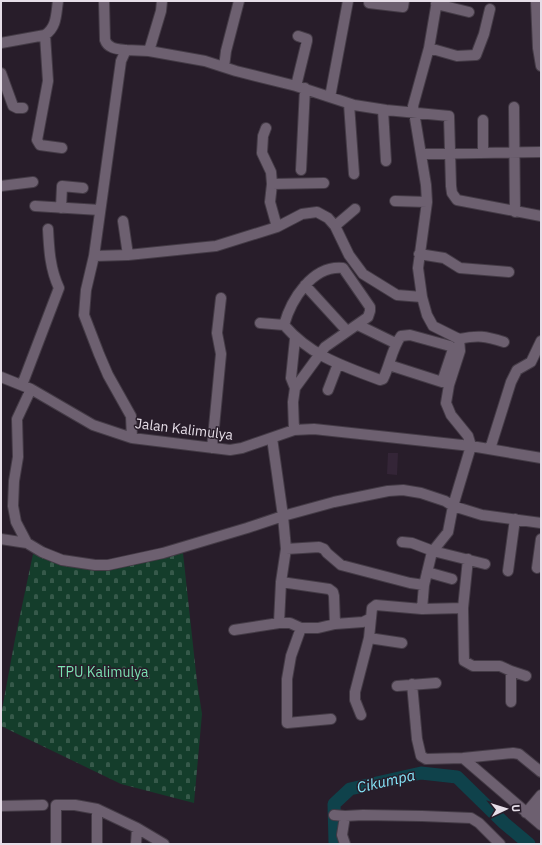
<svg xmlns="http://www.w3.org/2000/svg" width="542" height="845" font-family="'IBM Plex Sans',sans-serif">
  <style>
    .built { fill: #342537 }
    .cemetery { fill: url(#cemetery-stones) }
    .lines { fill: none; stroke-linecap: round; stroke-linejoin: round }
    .river { stroke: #0f424b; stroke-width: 13 }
    .minor-casing { stroke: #443b46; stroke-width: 12 }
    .minor { stroke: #6d6070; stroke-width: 10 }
    .labels { text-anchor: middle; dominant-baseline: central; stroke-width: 3; stroke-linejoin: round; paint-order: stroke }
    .street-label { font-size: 14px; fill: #e6dee8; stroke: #281d2a }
    .park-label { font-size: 14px; fill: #7be2b2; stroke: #281d2a }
    .water-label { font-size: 15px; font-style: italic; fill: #86e7fb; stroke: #281d2a }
  </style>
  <defs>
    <pattern id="cemetery-stones" width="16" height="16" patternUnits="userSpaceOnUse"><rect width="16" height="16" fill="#143d2b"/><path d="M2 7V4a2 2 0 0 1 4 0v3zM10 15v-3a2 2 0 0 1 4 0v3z" fill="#36594a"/></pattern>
  </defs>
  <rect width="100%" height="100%" fill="#281d2a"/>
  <!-- built -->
  <path class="built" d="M388,453h10l-1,22 -10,-1z"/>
  <!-- cemetery -->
  <path class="cemetery" d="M183,553l14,129 5,32 -8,89 -73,-19 -120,-58v-11l14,-76 18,-85 50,13h36z"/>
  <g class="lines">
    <!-- river -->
    <path class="river" d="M336,844l-1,-2 -1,-38 16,-15 71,-16 36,4 47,46 25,21"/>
    <!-- minor casing -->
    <g class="minor-casing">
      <path id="minor" d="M104,1l1,39c3,9 13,9 21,10
        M437,1l-8,47 -16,58 13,79 1,17 -9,66 4,29 5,18 6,11 26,13 1,12 -11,34 -3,18 5,12 17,21 3,10 -18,60 -5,26 -16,20 -8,33 -2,24 41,-1
        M536,1l2,47 3,18
        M369,3l34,4 1,-6
        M436,4l33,8
        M45,35l3,46 -11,59 3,5 22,3
        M1,43l44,-8c12,-8 11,-21 13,-34
        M429,48l28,8 19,-1 8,-21 6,-25
        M149,51l12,-40 1,-10
        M224,67l2,-16 13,-50
        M1,73l12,33 4,2h6
        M296,86l11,-45v-2l-9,-3
        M330,97l18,-96
        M349,104l5,70
        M514,107l1,105
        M383,110l3,51
        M483,120v33
        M266,128l-3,8 -1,17 9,19 1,12 -2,18 7,25
        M421,154l120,-2
        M301,170l4,-82
        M272,184l52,-1
        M1,186l32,-4
        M395,201l32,1
        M35,206l65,4
        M61,208l1,-22 21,2
        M123,221l5,34
        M335,226l20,-17
        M419,254l25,4 16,10 49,4
        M94,256l34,-1 88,-9 61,-19 25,-13 15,-2 11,6 7,8 14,29 14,19 34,21 25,2
        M305,285l42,46
        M260,323l24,2
        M358,325l37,18
        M459,339c19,-4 26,-3 45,3
        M1,377l30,12 62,36 39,13 98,12 12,-2 52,-18 20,-1 157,17 70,12
        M22,385l37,-97c-9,-19 -10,-39 -11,-59
        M295,388l-4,-10 4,-39
        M31,389l-14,30 1,38 -4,24 -1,25 3,16 11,21 15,9 20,8 33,5h13l55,-12 84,-25 36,-12 51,-14 54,-11 15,-1 18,3 24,8 8,5 29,9 59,8
        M328,390l10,-26
        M294,430l-1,-28 2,-14 30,-41 43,-30 2,-6v-4l-27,-39c-31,-3 -52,32 -59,57 27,31 59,41 96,55l3,-1c7,-14 9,-31 18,-43l9,-1 40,11 3,3 -11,33 -53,-17
        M132,438l-1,-22 -23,-41 -9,-21 -15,-39 2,-25 8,-34 27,-195 5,-11 23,1 56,10 31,10 60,15 58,19 32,5 63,6 2,70 1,7 5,7 84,16
        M272,438l11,78 3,33 -5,33 -2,41
        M212,448l9,-94 -4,-21 4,-35
        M490,449l21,-67 6,-12 14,-8 10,-21
        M1,539l26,4
        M402,542l10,1 21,8 52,13
        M286,549l33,-2 5,2 3,4 14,12 69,18 14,2
        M468,559l-5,49 1,53 9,5h27l11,5 15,5
        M537,568l4,-29
        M508,571l7,-52
        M427,572l25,7
        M281,582l48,7 4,3 1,4 1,28
        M371,618l1,-10 4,-3 46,4
        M301,628l-10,28 -4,23v44l44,-4
        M234,630l45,-7h11l11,5h17l17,-4 28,-2 8,-4 -2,20 -14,54v8l6,15
        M369,638l33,5
        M511,671v31
        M412,684l5,55 4,17 5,3 37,-1 50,-5 6,1 22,18
        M397,686l39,-3
        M463,758l78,67
        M1,806l42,-1
        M526,813l15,-18
        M334,815l11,1 -3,19 3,9
        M345,816l18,-1 59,1 49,2 8,5 21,21
        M533,818l8,-10
        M56,844v-39h19l22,4 40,19 27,16
        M97,844v-35
        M136,844l1,-16"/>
    </g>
    <!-- minor -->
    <use href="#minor" class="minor"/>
  </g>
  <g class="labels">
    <!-- street labels -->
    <g class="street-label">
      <text transform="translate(184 429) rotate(7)">Jalan Kalimulya</text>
    </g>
    <!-- park labels -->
    <g class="park-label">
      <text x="103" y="672">TPU Kalimulya</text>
    </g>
    <!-- water labels -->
    <g class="water-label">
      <text transform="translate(386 781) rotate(-13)">Cikumpa</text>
    </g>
  </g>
  <!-- border -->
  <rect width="542" height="845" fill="none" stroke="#e6dee8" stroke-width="4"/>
  <!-- north arrow -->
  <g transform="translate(506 809) rotate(86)" stroke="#281d2a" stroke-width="3" paint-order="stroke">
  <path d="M0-3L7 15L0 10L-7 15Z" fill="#e6dee8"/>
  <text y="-6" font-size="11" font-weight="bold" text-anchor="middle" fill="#e6dee8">U</text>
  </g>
</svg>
